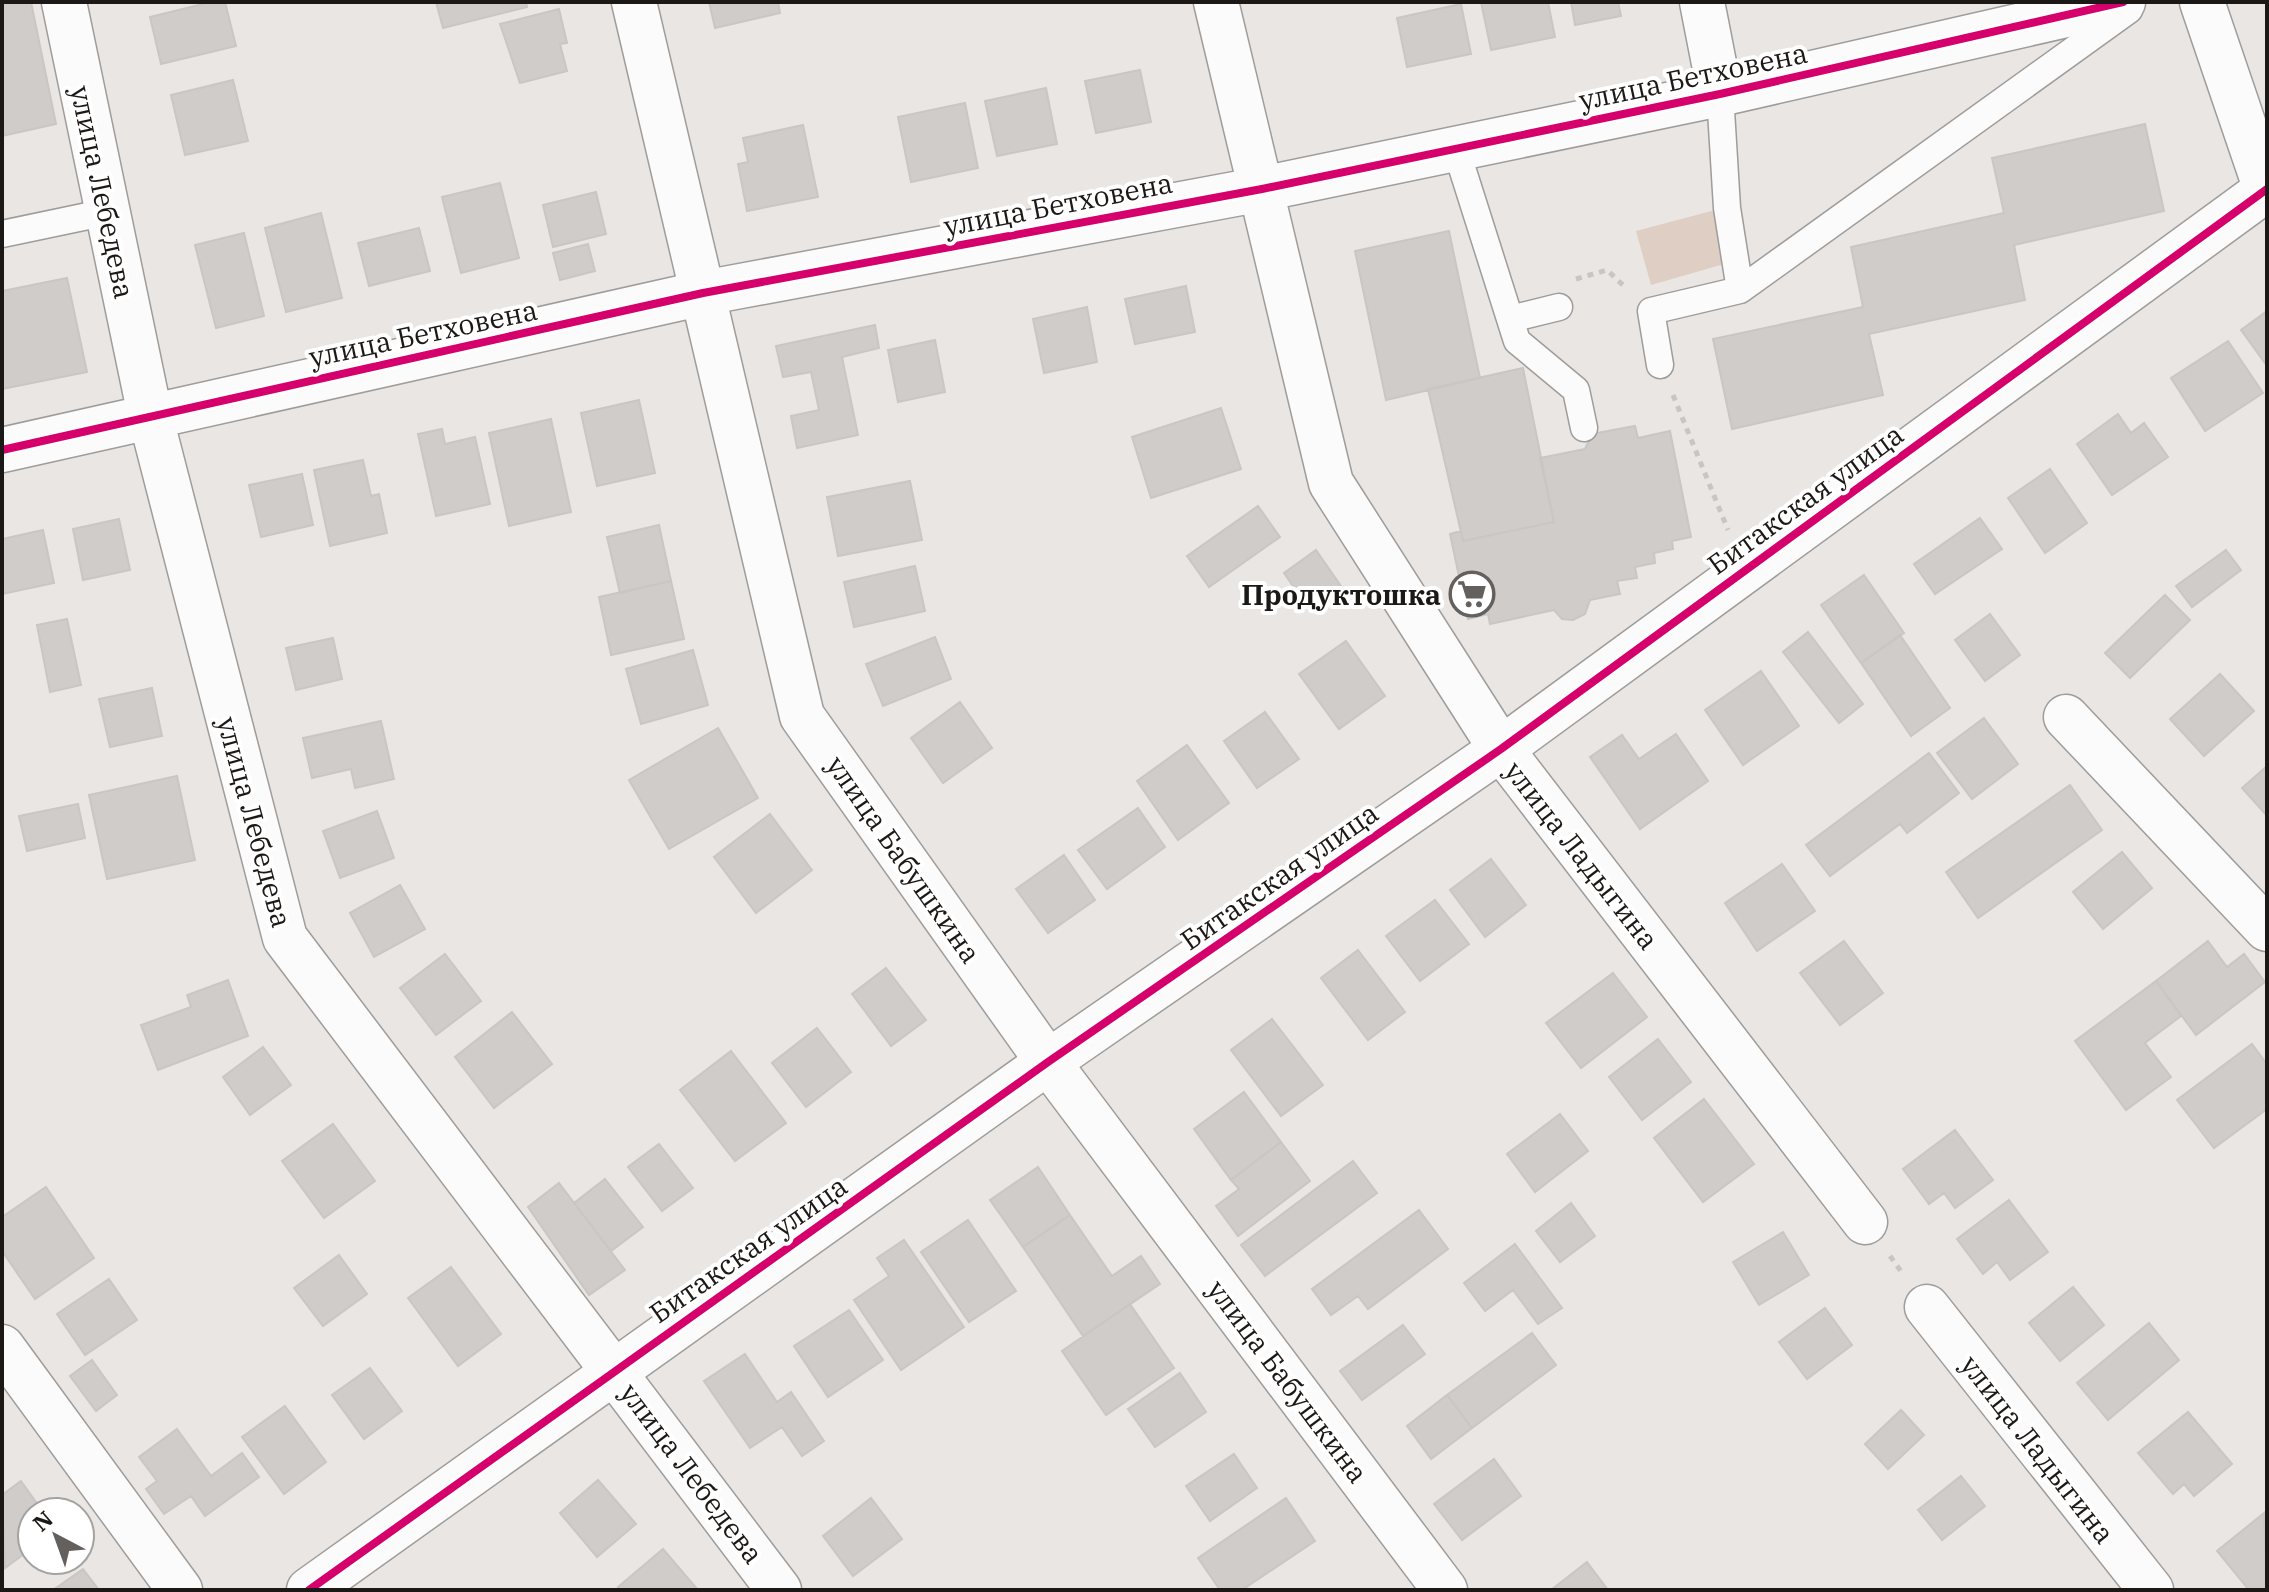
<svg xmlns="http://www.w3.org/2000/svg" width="2269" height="1592" font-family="'IBM Plex Serif',serif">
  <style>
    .green { fill: #decec3 }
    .building { fill: #d0ccca; stroke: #c9c6c4; stroke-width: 2 }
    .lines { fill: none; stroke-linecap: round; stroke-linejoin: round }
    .lane-casing { stroke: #9f9c99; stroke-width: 29 }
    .street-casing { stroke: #9f9c99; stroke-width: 47 }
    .secondary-casing { stroke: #9f9c99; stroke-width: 47 }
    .path { stroke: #c8c6c5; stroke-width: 5; stroke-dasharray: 6 6; stroke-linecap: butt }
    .lane { stroke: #fcfbfb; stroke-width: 26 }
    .street { stroke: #fcfbfb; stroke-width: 44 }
    .secondary { stroke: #fcfbfb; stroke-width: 44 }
    .cycleway-casing { stroke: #fff; stroke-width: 13 }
    .cycleway { stroke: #d6006c; stroke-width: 8 }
    .labels { text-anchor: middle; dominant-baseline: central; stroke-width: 8; stroke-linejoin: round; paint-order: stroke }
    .street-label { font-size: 28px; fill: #1b1816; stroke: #fff }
    .poi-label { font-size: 28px; font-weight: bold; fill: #1b1816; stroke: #fff; text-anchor: end }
  </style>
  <rect width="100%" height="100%" fill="#eae6e3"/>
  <!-- green -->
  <path class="green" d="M1719,209l12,53 -80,23 -15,-54z"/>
  <!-- building -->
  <path class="building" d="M2,2h29l25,122 -54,12z
    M211,2h14l11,44 -75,18 -11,-47z
    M436,2h90l1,5 -84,21z
    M709,2h69l2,11 -65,15z
    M1481,2h67l7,35 -64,13z
    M1571,2h47l3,14 -46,9z
    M1461,4l10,50 -64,13 -10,-49z
    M559,9l8,34 -7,1 7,27 -47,12 -20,-59z
    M1140,70l11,52 -55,11 -11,-52z
    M233,80l15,61 -63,14 -14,-60z
    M1046,88l11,56 -60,12 -12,-55z
    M965,103l13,65 -67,14 -13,-65z
    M2145,124l19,87 -150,34 11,55 -156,34 14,61 -151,34 -19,-90 150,-32 -12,-60 153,-34 -12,-55z
    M803,125l15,72 -71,14 -9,-47 10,-2 -5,-24z
    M500,183l19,75 -58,15 -19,-76z
    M596,192l10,42 -53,13 -10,-42z
    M321,213l21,85 -56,14 -21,-84z
    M419,228l11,43 -61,15 -11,-43z
    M1449,231l31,147 -94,22 -31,-149z
    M244,233l20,83 -48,12 -21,-83z
    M588,244l7,27 -35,9 -7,-27z
    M67,278l20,94 -85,17v-98z
    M1186,286l9,46 -60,12 -10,-45z
    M1087,307l10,55 -53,11 -11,-54z
    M2267,311v55l-26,-36z
    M875,325l4,23 -37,9 16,78 -61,13 -6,-32 28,-6 -8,-38 -28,5 -7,-31z
    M935,340l10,52 -47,10 -10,-52z
    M2228,341l35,52 -58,38 -34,-53z
    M1523,368l31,154 -91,19 -35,-152z
    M639,400l16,73 -58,13 -16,-73z
    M1221,408l20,61 -90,29 -19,-61z
    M2118,414l13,19 13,-10 24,34 -56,38 -35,-51z
    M551,419l20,93 -62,14 -20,-93z
    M1635,426l3,12 32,-7 21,106 -19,4 1,8 -19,4 1,10 -20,4 2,11 -20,3 3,13 -30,6 -5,14 -12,6 -11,-1 -8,-9 -64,14 -2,-10 -20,5 -18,-85 11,-3 2,10 91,-19 -14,-64 45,-9 7,-15z
    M442,429l3,15 30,-7 15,67 -54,12 -18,-82z
    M363,460l8,36 8,-2 8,39 -57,13 -16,-76z
    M2050,469l37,54 -42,30 -37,-55z
    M302,474l11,51 -52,12 -12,-52z
    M910,481l12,59 -84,16 -11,-59z
    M1258,506l22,31 -71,50 -22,-31z
    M1980,518l22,31 -67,45 -21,-30z
    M119,519l11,51 -47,10 -10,-51z
    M659,525l12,56 -51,12 -13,-56z
    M43,530l11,53 -52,11v-55z
    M1316,550l27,39 -32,23 -27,-39z
    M2226,550l15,20 -49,37 -16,-21z
    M915,566l10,45 -71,16 -10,-45z
    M1864,575l40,58 -43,30 -40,-58z
    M671,581l13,58 -73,16 -12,-58z
    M2165,595l25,25 -60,58 -25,-25z
    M1990,614l30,41 -35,26 -30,-41z
    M67,619l14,66 -31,7 -13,-67z
    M1808,632l55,72 -24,19 -56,-71z
    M1900,635l50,73 -39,28 -50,-73z
    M935,637l16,42 -68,27 -17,-42z
    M333,638l9,41 -46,11 -10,-42z
    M1346,641l39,55 -46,33 -40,-55z
    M693,650l15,55 -67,19 -15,-55z
    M1761,671l38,55 -56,39 -38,-55z
    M2220,674l34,37 -50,45 -34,-37z
    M152,688l10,48 -52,11 -11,-48z
    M960,702l32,46 -49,35 -32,-45z
    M1265,712l34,47 -42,29 -33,-47z
    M1984,718l34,46 -46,35 -35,-46z
    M381,721l13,58 -39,9 -4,-19 -39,9 -9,-40z
    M718,728l40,70 -89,51 -40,-69z
    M1676,734l32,47 -68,48 -50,-72 32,-22 17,24z
    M1187,745l42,58 -51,37 -41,-59z
    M1929,753l30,40 -52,40 -7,-9 -70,52 -24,-31z
    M2267,766v50l-25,-28z
    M177,776l18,84 -88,19 -18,-84z
    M2070,785l32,45 -124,88 -32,-46z
    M78,804l7,34 -58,13 -8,-35z
    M1138,808l27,39 -58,42 -29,-39z
    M377,811l17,47 -54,20 -17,-47z
    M770,814l42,56 -56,43 -42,-56z
    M2122,852l30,36 -49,41 -30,-37z
    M1064,855l31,45 -47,33 -32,-44z
    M1491,859l35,46 -41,32 -35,-47z
    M1782,864l33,47 -58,40 -32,-48z
    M400,885l25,44 -51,28 -24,-44z
    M1435,900l34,44 -49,37 -34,-45z
    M1844,941l39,52 -43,32 -40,-52z
    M2208,941l19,26 17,-13 21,28 -69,53 -40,-54z
    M1358,950l47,62 -37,28 -47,-62z
    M445,954l36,47 -45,34 -36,-47z
    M886,968l40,52 -35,26 -39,-52z
    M1613,973l34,44 -66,51 -35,-45z
    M228,980l20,56 -90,34 -17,-45 50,-18 -4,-12z
    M2156,981l25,35 -36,27 26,34 -45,33 -51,-69z
    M512,1012l40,52 -58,44 -39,-51z
    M1272,1019l51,66 -42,31 -50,-66z
    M817,1028l34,44 -45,35 -34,-44z
    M1658,1039l33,43 -49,38 -33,-43z
    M2252,1044l15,20v45l-53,39 -37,-48z
    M263,1047l28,38 -41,30 -27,-38z
    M731,1051l55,72 -51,38 -55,-71z
    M1244,1092l37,50 -50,38 -37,-51z
    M1704,1099l50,65 -51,38 -49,-64z
    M1560,1114l28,37 -53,41 -28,-38z
    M333,1124l42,57 -51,37 -42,-57z
    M1955,1130l38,50 -38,28 -11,-15 -15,11 -26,-35z
    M1281,1142l29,39 -72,55 -22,-30 23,-17 -8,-9z
    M659,1144l34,44 -31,23 -34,-44z
    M1353,1161l24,32 -112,83 -24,-31z
    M1038,1167l32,48 -47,32 -33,-47z
    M605,1179l38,48 -32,24 -37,-48z
    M559,1183l66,87 -36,25 -61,-88z
    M46,1187l48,71 -59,41 -33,-48v-34z
    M2009,1200l39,52 -38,28 -13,-18 -14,12 -26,-35z
    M1571,1203l24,33 -35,26 -24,-31z
    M1419,1210l29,39 -80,60 -10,-13 -27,19 -19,-26z
    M1070,1215l42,61 29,-20 19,28 -77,52 -60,-89z
    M968,1220l48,71 -47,31 -48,-70z
    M1783,1232l26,43 -50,30 -26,-43z
    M904,1240l60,87 -63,43 -47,-70 35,-24 -12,-18z
    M1515,1244l47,64 -24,16 -25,-34 -28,21 -21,-28z
    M339,1255l28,39 -44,32 -29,-38z
    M451,1267l50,67 -43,32 -50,-68z
    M109,1279l28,41 -52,35 -28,-41z
    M2073,1287l31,38 -44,36 -31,-38z
    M1130,1304l44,64 -68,47 -44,-64z
    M1825,1308l27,37 -45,34 -28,-37z
    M849,1310l34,50 -55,37 -34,-51z
    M2149,1323l30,37 -71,60 -31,-37z
    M1403,1325l22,29 -63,46 -22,-29z
    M1532,1333l24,32 -84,63 -25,-33z
    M745,1354l32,48 14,-10 33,49 -22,15 -20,-29 -32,21 -46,-67z
    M92,1360l25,35 -21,16 -26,-35z
    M370,1368l32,43 -38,28 -32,-44z
    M1180,1373l26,39 -51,35 -27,-38z
    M1447,1395l25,33 -41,31 -24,-33z
    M285,1406l41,56 -42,32 -42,-57z
    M1901,1410l23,25 -36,34 -23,-25z
    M2188,1412l44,52 -38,32 -10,-12 -11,10 -35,-41z
    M177,1429l34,47 31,-23 17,24 -54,39 -14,-20 -27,18 -18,-25 11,-8 -18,-24z
    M1234,1454l23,34 -47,33 -24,-35z
    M1494,1459l27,37 -59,44 -28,-36z
    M1961,1476l24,30 -43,34 -24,-30z
    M598,1480l38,44 -39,33 -37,-44z
    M21,1481l22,31h-11v36l-27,20 -3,-73z
    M871,1498l31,41 -49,37 -30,-40z
    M1286,1498l29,43 -73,49h-22l-22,-32z
    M2264,1513l3,77h-18l-32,-39z
    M663,1549l35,41h-77l-3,-3z
    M1587,1562l21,28h-57z
    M83,1569l16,21h-46z"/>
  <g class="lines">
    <!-- lane casing -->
    <g class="lane-casing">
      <path id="lane" d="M1720,94l7,114 13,82 389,-280
        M1456,149l61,192 59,49 8,38
        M2,234l105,-22
        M1510,319l49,-12
        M1660,365l-9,-54 89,-21"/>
    </g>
    <!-- street casing -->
    <g class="street-casing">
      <path id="street" d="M64,2l86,413 135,523 494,652
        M634,2l168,714 246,346 397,528
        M1702,2l18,92
        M2202,2l64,188
        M2,450l701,-157 559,-104
        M2066,717l201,212
        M1501,749l364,473
        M1927,1307l224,283
        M2,1347l178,243"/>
    </g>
    <!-- secondary casing -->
    <g class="secondary-casing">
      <path id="secondary" d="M1216,2l115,481 170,266
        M1262,189l458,-95 403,-92
        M309,1590l739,-528 453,-313 766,-560"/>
    </g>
    <!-- path -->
    <path class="path" d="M1576,279l31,-9 19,18
      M1673,395l55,135
      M1890,1256l13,18"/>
    <!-- lane -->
    <use href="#lane" class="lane"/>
    <!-- street -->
    <use href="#street" class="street"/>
    <!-- secondary -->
    <use href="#secondary" class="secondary"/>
    <!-- cycleway casing -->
    <g class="cycleway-casing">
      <path id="cycleway" d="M2,450l701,-157 559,-104 458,-95 403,-92
        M309,1590l739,-528 453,-313 766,-560"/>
    </g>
    <!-- cycleway -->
    <use href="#cycleway" class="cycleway"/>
  </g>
  <!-- icons -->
  <defs>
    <g id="supermarket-ring" transform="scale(2.3)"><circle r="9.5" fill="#fff" stroke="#63605e" stroke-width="1.5"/><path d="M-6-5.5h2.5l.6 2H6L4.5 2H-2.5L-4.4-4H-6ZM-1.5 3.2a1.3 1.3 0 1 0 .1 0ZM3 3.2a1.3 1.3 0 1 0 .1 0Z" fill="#63605e"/></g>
  </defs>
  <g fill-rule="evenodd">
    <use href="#supermarket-ring" x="1472" y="594"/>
  </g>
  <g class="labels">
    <!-- street labels -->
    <g class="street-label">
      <text transform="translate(1693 76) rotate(-12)">улица Бетховена</text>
      <text transform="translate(103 192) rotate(78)">улица Лебедева</text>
      <text transform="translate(1058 204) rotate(-11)">улица Бетховена</text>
      <text transform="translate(423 333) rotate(-12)">улица Бетховена</text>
      <text transform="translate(1805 499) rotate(-36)">Битакская улица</text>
      <text transform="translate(255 822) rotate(75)">улица Лебедева</text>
      <text transform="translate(1582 855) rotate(52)">улица Ладыгина</text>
      <text transform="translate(904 859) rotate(55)">улица Бабушкина</text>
      <text transform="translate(1279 876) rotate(-35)">Битакская улица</text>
      <text transform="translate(748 1249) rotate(-35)">Битакская улица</text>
      <text transform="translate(1288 1381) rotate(53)">улица Бабушкина</text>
      <text transform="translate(2038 1449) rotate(52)">улица Ладыгина</text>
      <text transform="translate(692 1473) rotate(53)">улица Лебедева</text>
    </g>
    <!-- poi labels -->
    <g class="poi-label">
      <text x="1441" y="594">Продуктошка</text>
    </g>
  </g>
  <!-- border -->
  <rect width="2269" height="1592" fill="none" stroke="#1b1816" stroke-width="8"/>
  <!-- north arrow -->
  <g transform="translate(56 1536) rotate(319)"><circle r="38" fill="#ffffff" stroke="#a4a3a2" stroke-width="2"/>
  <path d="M0-6L14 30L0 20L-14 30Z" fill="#63605e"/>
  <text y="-12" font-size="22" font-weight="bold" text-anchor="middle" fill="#1b1816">N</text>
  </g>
</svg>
